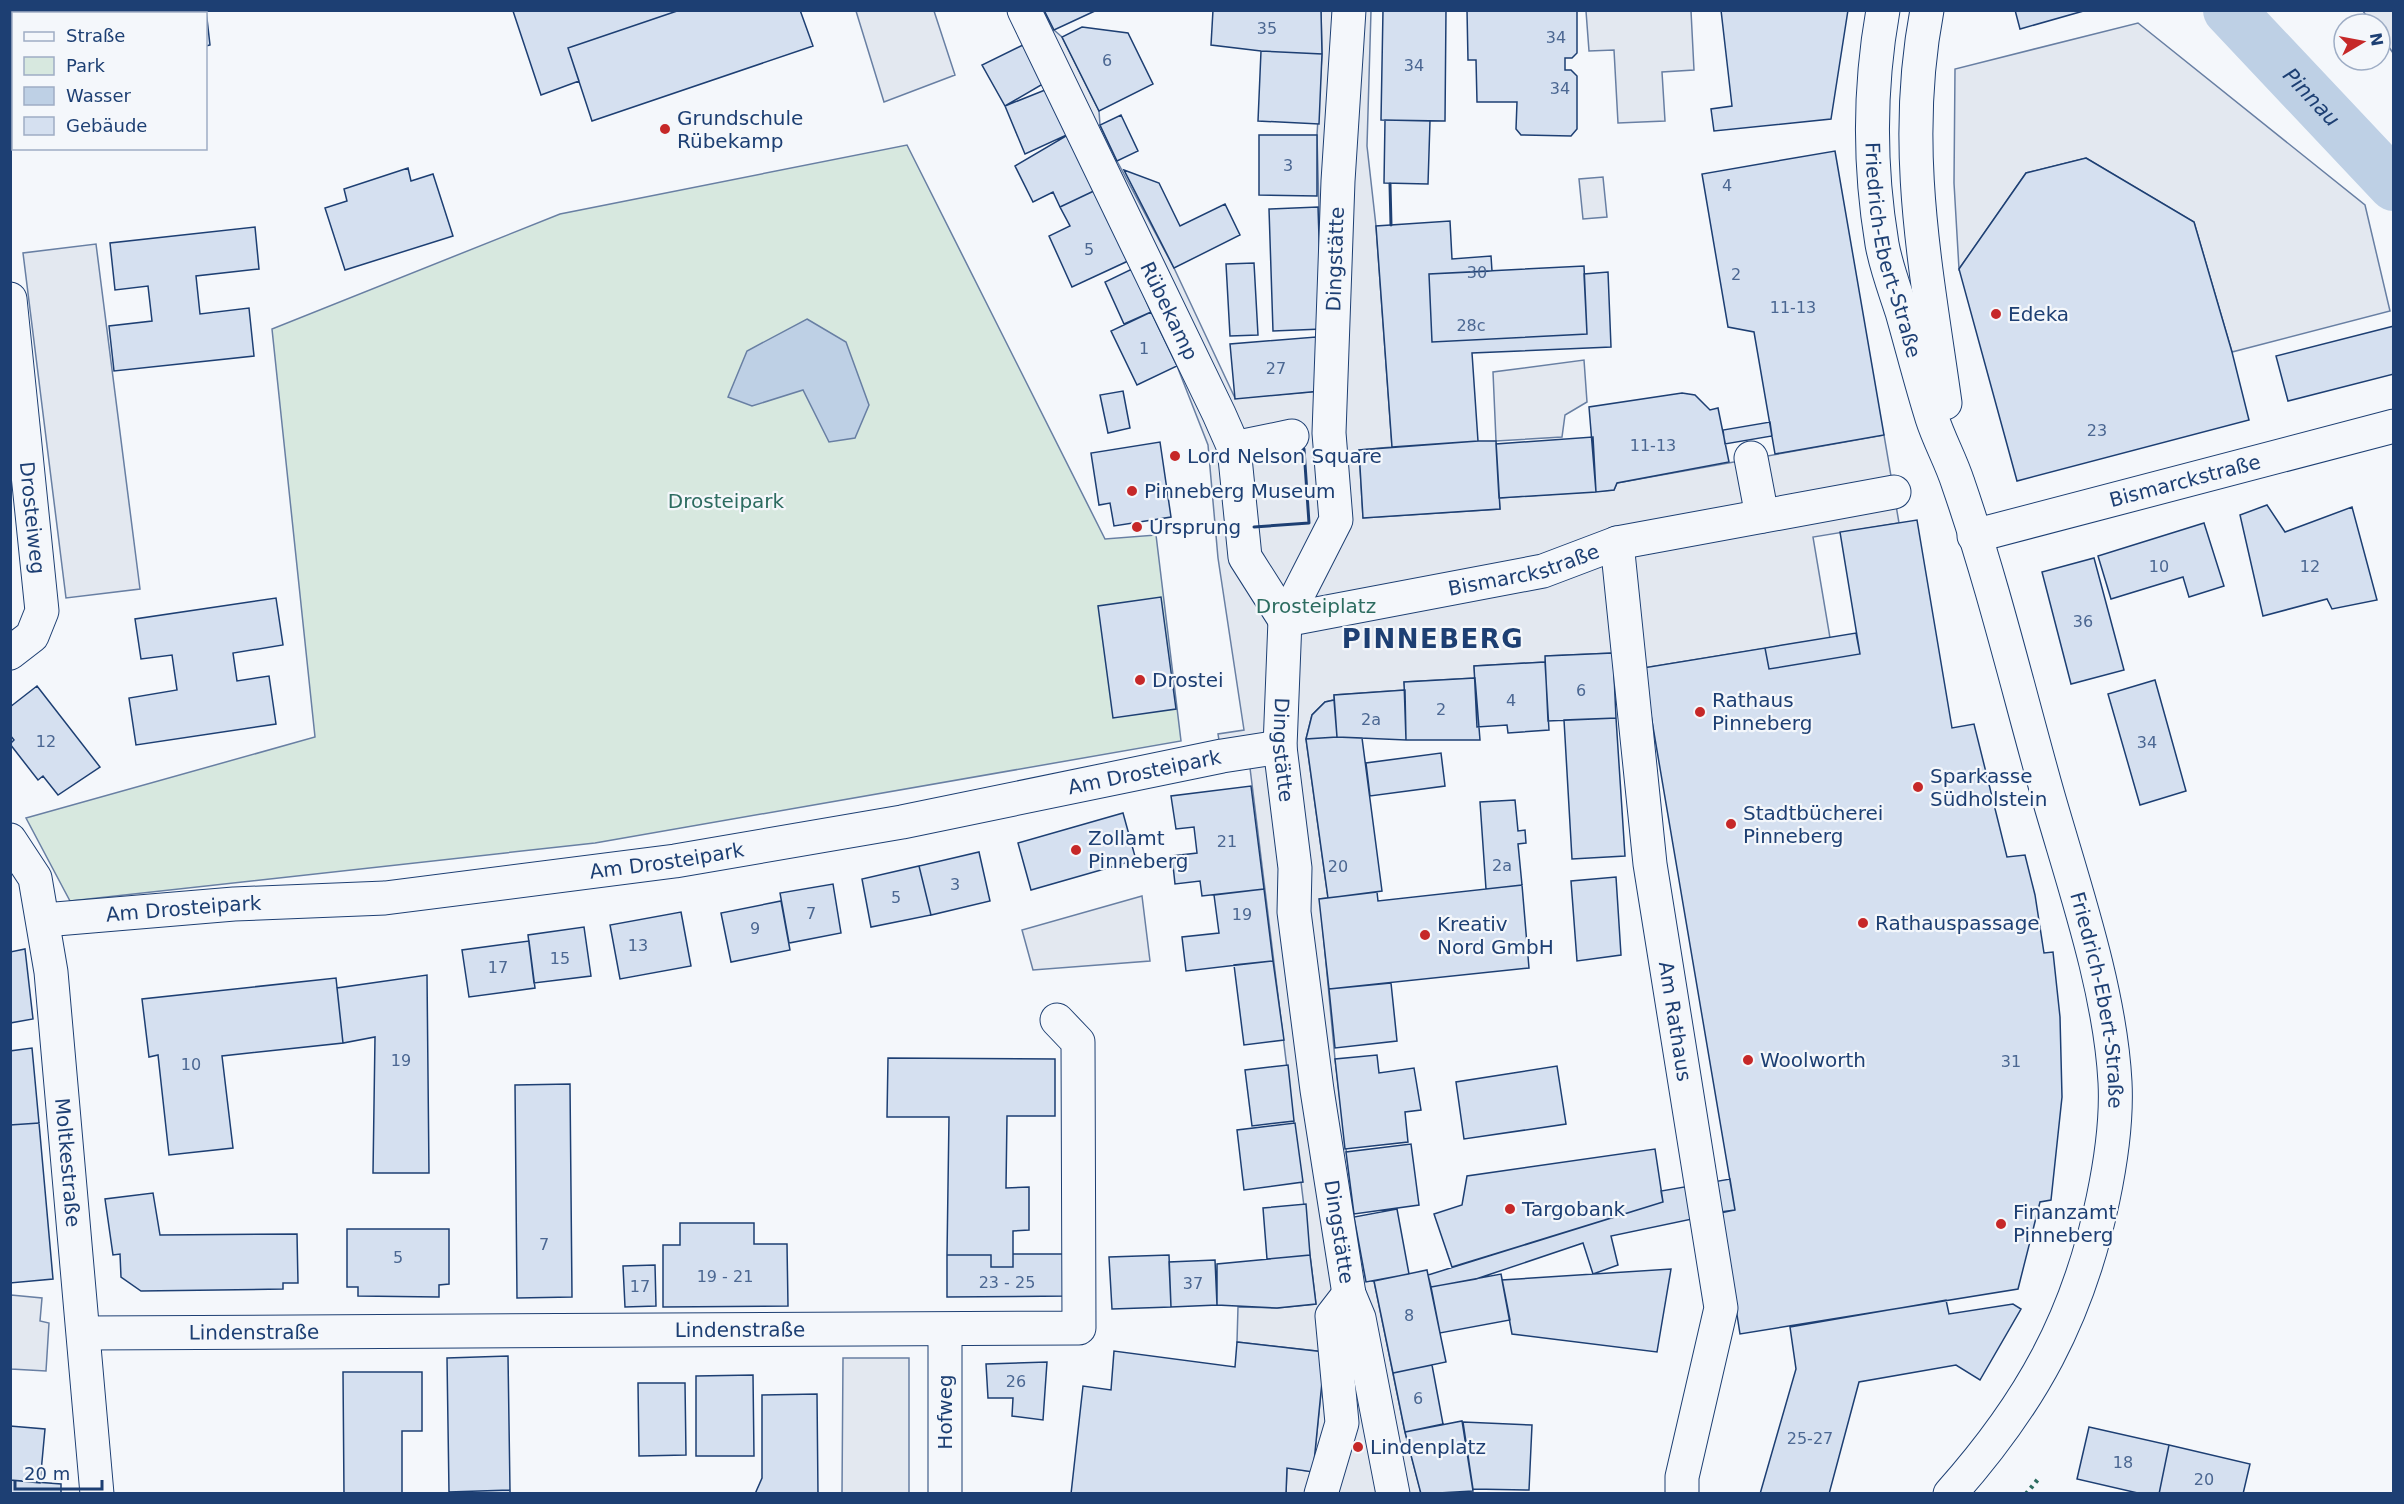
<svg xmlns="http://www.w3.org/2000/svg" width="2404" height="1504" font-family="'DejaVu Sans',sans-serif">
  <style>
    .green { fill: #d7e8df; stroke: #687fa3; stroke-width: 1.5 }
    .parking { fill: #e3e8f0; stroke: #687fa3; stroke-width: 1.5 }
    .water { fill: #bed0e5; stroke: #687fa3; stroke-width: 1.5 }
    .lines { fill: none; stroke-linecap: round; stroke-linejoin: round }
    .river { stroke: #bed0e5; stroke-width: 52 }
    .building { fill: #d5e0f0; stroke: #1d3f73; stroke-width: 1.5 }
    .minor-casing { stroke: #1d3f73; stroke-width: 35 }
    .major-casing { stroke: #1d3f73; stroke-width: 35 }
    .minor { stroke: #f4f7fb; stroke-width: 33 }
    .major { stroke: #f4f7fb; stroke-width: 33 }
    .hedge { stroke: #2c6c60; stroke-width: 4.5; stroke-dasharray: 3 4.5; stroke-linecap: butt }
    .wall { stroke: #1d3f73; stroke-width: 3 }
    .poi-dot { fill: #c62828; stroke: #f4f7fb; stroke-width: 2 }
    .labels { text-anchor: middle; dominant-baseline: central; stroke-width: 4.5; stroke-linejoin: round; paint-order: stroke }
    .number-label { font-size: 16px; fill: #4b6792 }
    .poi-label { font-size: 20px; fill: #1d3f73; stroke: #f4f7fb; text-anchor: start }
    .street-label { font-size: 20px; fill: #1d3f73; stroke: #f4f7fb }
    .park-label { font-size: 20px; fill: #2c6c60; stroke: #f4f7fb }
    .water-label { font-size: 21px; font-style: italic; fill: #1d3f73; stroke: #f4f7fb }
    .district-label { font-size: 26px; font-weight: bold; letter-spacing: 1.5px; fill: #1d3f73; stroke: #f4f7fb }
  </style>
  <rect width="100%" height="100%" fill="#f4f7fb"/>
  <!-- green -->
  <path class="green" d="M907,145l198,394 51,-4 25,206 -586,102 -525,58 -44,-83 289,-81 -43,-408 288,-115z"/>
  <!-- parking -->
  <path class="parking" d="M856,11h78l21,64 -71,27z
    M1010,11h34l10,19 8,7 37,74 1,14 17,36 57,107 61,130 86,-7 1,-62 -5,-194 5,-81 -1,-43h50l-4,135 9,80 16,221 -33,3 4,68 137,-9 -1,-11 115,-8 3,-7 267,-48 15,88 -86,14 17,101 -187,30 -30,-15 -67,3 -1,6 -71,4 1,12 -71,4 1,8 -71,5v5l-9,2 -13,13 -6,24 22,159 -8,1 15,160 19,155 12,67h8l31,151 16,61h-135l1,-25 26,4 12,-120 -88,-10 1,-35 39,1 39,-4 -66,-536 -26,4 -6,-38 26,-4 -26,-172 -10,-113 -31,-79z
    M1586,11h105l3,59 -32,2 3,49 -47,2 -4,-73 -25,1z
    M2363,11h30v42l-13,-19v-10h-8z
    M2138,23l227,182 25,106 -158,41 -38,-130 -108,-64 -60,15 -67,96 -5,-86 1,-114z
    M1603,177l4,40 -24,2 -4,-40z
    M96,244l44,345 -74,9 -43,-345z
    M1584,360l3,42 -22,13 -3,22 -66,4 -3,-69z
    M1142,896l8,65 -117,9 -11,-40z
    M11,1295l31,3 -2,23 9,2 -3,48 -35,-2z
    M843,1358h66v135h-67z"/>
  <!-- water -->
  <path class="water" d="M807,319l39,23 23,63 -14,33 -26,4 -26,-52 -51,16 -24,-9 19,-46z"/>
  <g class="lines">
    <!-- river -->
    <path class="river" id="s1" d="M2229,10l165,175"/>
  </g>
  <!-- building -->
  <path class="building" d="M162,10h44l4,35 -4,1v-32h-74z
    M680,10h120l13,36 -221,75 -24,-73z
    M680,10l-112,38 11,33 -38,14 -28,-84z
    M1044,10h53l-43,20z
    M1213,10h108l1,44 -61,-3 -50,-6z
    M1383,10h63l-1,111 -64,-1z
    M1467,10h110v43l-5,5h-7v12h6l6,6v53l-6,7 -50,-1 -5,-6 1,-27h-40l-1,-42h-8z
    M1721,10h127l-17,109 -117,12 -3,-22 21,-3z
    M2015,10h72l-67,19z
    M1082,27l46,6 25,51 -54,27 -37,-74z
    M1027,43l21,38 -43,25 -23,-41z
    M1261,51l61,3 -3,70 -61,-3z
    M1050,88l21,45 -46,21 -20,-48z
    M14,107v40h-4v-39z
    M1121,115l17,36 -21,10 -17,-36z
    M1385,120l45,1 -2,63 -44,-1z
    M1071,133l27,56 -38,18 -7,-15 -20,10 -18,-36z
    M1259,135h58v61l-58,-1z
    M1835,151l49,284 -109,19 -21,-122 -26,-5 -26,-153z
    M2086,158l108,64 38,130 17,68 -232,61 -58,-212 67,-96z
    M408,168l3,13 22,-7 20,62 -108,34 -20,-62 22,-7 -3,-12z
    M1124,170l35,13 21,43 45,-22 15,31 -66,33z
    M1098,189l30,72 -56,26 -23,-51 21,-10 -10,-19z
    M1318,207l4,122 -49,2 -4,-122z
    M1450,221l2,38 39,-3 1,15 -63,3 3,68 155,-8 -3,-60 24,-2 3,75 -139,6 6,88 -86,6 -16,-221z
    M255,227l4,42 -63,7 4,38 49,-6 5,48 -140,15 -5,-45 43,-5 -4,-35 -33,4 -5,-47z
    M1254,263l4,72 -28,1 -4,-72z
    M1584,266l3,68 -155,8 -3,-68z
    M1132,269l19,43 -27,12 -19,-42z
    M1151,312l26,54 -40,19 -26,-54z
    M2394,326v48l-106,27 -12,-45z
    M1316,337l5,54 -86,8 -5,-55z
    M1123,391l7,37 -22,5 -8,-38z
    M1682,393l13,2 15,15 8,-2 11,54 -112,21 -3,7 -18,2 -7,-85z
    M1770,422l2,14 -47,8 -2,-14z
    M1593,437l3,55 -97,6 -3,-54z
    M1478,441h18l4,68 -137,9 -4,-68z
    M1160,442l11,75 -57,9 -4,-23 -11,2 -8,-52z
    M2267,505l18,27 67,-25 25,93 -45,9 -5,-10 -64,17 -23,-101z
    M1917,520l35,208 22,-4 33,133 18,-2 10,40 9,58 9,-1 7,65 2,80 -11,103 -11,2 -22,87 -278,45 -19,-122 14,-2 -92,-542 122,-20 4,21 91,-15 -20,-122z
    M2204,523l20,63 -35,11 -6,-20 -72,22 -13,-43z
    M2094,558l30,112 -53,14 -29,-112z
    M1161,597l15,112 -63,9 -15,-112z
    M276,598l7,47 -50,8 4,28 32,-5 7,48 -140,21 -7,-47 48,-8 -5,-35 -31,4 -6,-40z
    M1856,633l4,21 -91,15 -4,-21z
    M1613,653l3,65 -68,3 -3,-65z
    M1545,662l4,68 -41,3 -1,-8 -30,2 -3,-61z
    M1475,678l5,62h-74l-2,-58z
    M2155,680l31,111 -46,14 -32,-111z
    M37,686l63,81 -42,28 -15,-19 -5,4 -28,-36 4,-4 -4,-5v-28z
    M1405,690l1,50 -69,-3 -3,-42z
    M1334,700l3,37 -31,2 6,-24 13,-13z
    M1616,718l9,138 -53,3 -8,-139z
    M1337,737l25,1 20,153 -54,7 -22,-159z
    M1441,753l4,33 -75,10 -4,-33z
    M1251,786l13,103 -62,7 -2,-15 -25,3 -3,-28 25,-3 -3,-26 -18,2 -5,-33z
    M1515,800l3,31 7,-1 1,13 -8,1 4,41 -36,4 -6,-87z
    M1123,813l13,47 -105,30 -13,-47z
    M979,852l11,49 -59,14 -12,-49z
    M919,866l12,49 -60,12 -9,-48z
    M1616,877l5,78 -44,6 -6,-80z
    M833,884l8,49 -52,10 -9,-50z
    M1522,885l7,83 -200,21 -10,-90 58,-7 1,9z
    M1264,889l9,72 -87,10 -4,-34 37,-4 -5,-38z
    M781,901l9,49 -59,12 -10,-49z
    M681,912l10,54 -71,13 -10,-54z
    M584,927l7,49 -57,7 -6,-48z
    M529,941l6,47 -66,9 -7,-47z
    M25,949l8,70 -23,4v-71z
    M1273,961l11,79 -40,5 -10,-80z
    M427,975l2,198h-56l2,-136 -32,6 -6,-55z
    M336,978l7,65 -121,13 11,92 -64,7 -11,-100 -9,2 -7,-58z
    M1391,983l6,58 -62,7 -6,-59z
    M32,1048l7,75 -29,2v-74z
    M1377,1055l2,18 35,-5 7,42 -16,2 3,30 -63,7 -10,-90z
    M888,1058l167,1v57h-48l-1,72 23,-1v43l-16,1v36h-22v-12h-44l2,-138h-62z
    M1288,1065l6,56 -42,5 -7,-56z
    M1557,1066l9,58 -102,15 -8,-57z
    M570,1084l2,213 -55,1 -2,-213z
    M39,1123l14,156 -43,4v-158z
    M1295,1123l8,59 -59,8 -7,-60z
    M1411,1144l8,61 -65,9 -8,-62z
    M1655,1149l8,53 -211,65 -18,-53 28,-9 5,-29z
    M1730,1179l5,31 -124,26 7,29 -25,9 -10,-31 -107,36 -45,8 -3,-12 235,-73 -2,-11z
    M153,1193l7,42 137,-1 1,49h-15v6l-142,2 -20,-14 -1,-23 -7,1 -8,-56z
    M1306,1204l4,51 -43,4 -4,-51z
    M1397,1209l12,65 -43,8 -12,-65z
    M680,1223h74v21h33l1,62 -125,1v-62h17z
    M347,1229h102v55l-10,1v12l-81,-1v-9h-11z
    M1013,1254h54v42l-120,1v-42h44v12h22z
    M1169,1255l2,52 -59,2 -3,-52z
    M1310,1255l6,49 -39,4 -60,-3v-41z
    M1215,1260l2,45 -46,2 -2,-45z
    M655,1265l1,41 -31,1 -2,-41z
    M1671,1269l-14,83 -145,-18 -10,-54z
    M1427,1270l19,92 -53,11 -19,-92z
    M1501,1274l9,46 -70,13 -9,-46z
    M1946,1300l3,14 64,-10 8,5 -41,71 -24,-15 -97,17 -30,112h-69l36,-125 -6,-42z
    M1237,1342l88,10 -12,120 -26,-4 -1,26h-215l12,-108 28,4 3,-39 121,16z
    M508,1356l2,134 -61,2 -2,-134z
    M1047,1362l-4,58 -31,-4 1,-18h-25l-2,-34z
    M1432,1365l11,59 -38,8 -12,-59z
    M343,1372h79v59h-20v63h-58z
    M753,1375l1,81h-58v-80z
    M638,1383h47l1,72 -47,1z
    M817,1394l1,100h-63l7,-16v-83z
    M1462,1421l11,70 -52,3 -16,-62z
    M1463,1422l69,3 -3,65 -56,-1z
    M10,1426l35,3 -5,54 -30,-3z
    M2089,1427l80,18 -10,49h-17l-65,-15z
    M2169,1445l81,19 -7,30h-84z
    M10,1480l51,4v10h-51z
    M510,1490v4h-61v-2z"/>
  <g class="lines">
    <!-- minor casing -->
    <g class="minor-casing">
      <g id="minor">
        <path id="s2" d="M1024,10l195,404 15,34 11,109 40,63"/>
        <path id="s3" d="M1349,10l-11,171 -9,252 7,87 -51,100 -5,127 15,121 -1,44 23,178 32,204 10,24 34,176"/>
        <path d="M57,14l4,-4"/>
        <path d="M10,52l4,-2"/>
        <path id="s4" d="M10,299l32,312 -10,25 -22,17"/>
        <path d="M1234,448l58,-12"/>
        <path d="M1751,458l11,58"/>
        <path id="s5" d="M1974,536l420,-110"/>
        <path id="s6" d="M1617,543l33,321 71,444 -39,169v17"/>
        <path id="s7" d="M1285,620l258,-49 74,-28 277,-51"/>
        <path id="s8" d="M10,840l25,38 16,94 46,522"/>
        <path id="s9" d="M44,920l190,-16 151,-6 290,-37 227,-39 320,-66 58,-9"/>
        <path id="s10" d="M84,1333l995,-5 -1,-286 -21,-22"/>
        <path d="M945,1494v-164"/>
        <path d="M1321,1494l21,-71 -10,-107 17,-22"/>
      </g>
    </g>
    <!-- major casing -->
    <g class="major-casing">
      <g id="major">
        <path id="s11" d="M1883,10c-14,79 -14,156 -1,234 4,23 13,46 20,68 10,35 19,71 30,106 7,22 19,43 26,65 35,101 60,206 89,309 26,91 63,196 68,290 2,39 -4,79 -12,117 -25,119 -72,204 -153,295"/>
        <path d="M1927,10c-26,137 -1,257 18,393"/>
      </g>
    </g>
    <!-- minor -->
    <use href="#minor" class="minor"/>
    <!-- major -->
    <use href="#major" class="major"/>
    <!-- hedge -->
    <path class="hedge" d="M2026,1494l13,-16"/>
    <!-- wall -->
    <path class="wall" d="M1390,184l1,41
      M1254,527l55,-4 -5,-74"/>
  </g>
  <!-- markers -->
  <g class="poi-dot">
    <circle cx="665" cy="129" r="6"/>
    <circle cx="1996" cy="314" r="6"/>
    <circle cx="1175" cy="456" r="6"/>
    <circle cx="1132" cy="491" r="6"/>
    <circle cx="1137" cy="527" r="6"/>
    <circle cx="1140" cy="680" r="6"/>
    <circle cx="1700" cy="712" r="6"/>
    <circle cx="1918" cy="787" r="6"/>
    <circle cx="1731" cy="824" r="6"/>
    <circle cx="1076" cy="850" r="6"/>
    <circle cx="1863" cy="923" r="6"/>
    <circle cx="1425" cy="935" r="6"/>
    <circle cx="1748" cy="1060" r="6"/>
    <circle cx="1510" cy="1209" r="6"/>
    <circle cx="2001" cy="1224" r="6"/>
    <circle cx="1358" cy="1447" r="6"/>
  </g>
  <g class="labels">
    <!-- number labels -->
    <g class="number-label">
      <text x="1267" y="28">35</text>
      <text x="1556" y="37">34</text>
      <text x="1107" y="60">6</text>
      <text x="1414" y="65">34</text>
      <text x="1560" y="88">34</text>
      <text x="1288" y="165">3</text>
      <text x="1727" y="185">4</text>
      <text x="1089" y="249">5</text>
      <text x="1477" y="272">30</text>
      <text x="1736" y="274">2</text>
      <text x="1793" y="307">11-13</text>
      <text x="1471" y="325">28c</text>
      <text x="1144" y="348">1</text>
      <text x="1276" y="368">27</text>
      <text x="2097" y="430">23</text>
      <text x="1653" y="445">11-13</text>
      <text x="2159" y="566">10</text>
      <text x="2310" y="566">12</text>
      <text x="2083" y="621">36</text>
      <text x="1581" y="690">6</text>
      <text x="1511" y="700">4</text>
      <text x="1441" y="709">2</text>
      <text x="1371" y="719">2a</text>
      <text x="46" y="741">12</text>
      <text x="2147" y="742">34</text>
      <text x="1227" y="841">21</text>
      <text x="1502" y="865">2a</text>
      <text x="1338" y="866">20</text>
      <text x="955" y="884">3</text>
      <text x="896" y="897">5</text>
      <text x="811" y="913">7</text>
      <text x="1242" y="914">19</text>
      <text x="755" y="928">9</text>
      <text x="638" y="945">13</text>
      <text x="560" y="958">15</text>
      <text x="498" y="967">17</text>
      <text x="401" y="1060">19</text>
      <text x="2011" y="1061">31</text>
      <text x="191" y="1064">10</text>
      <text x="544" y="1244">7</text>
      <text x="398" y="1257">5</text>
      <text x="725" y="1276">19 - 21</text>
      <text x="1007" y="1282">23 - 25</text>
      <text x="1193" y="1283">37</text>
      <text x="640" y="1286">17</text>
      <text x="1409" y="1315">8</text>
      <text x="1016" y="1381">26</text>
      <text x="1418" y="1398">6</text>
      <text x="1810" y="1438">25-27</text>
      <text x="2123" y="1462">18</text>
      <text x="2204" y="1479">20</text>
    </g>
    <!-- poi labels -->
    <g class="poi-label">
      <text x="677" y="118">Grundschule<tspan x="677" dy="23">Rübekamp</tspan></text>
      <text x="2008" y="314">Edeka</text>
      <text x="1187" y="456">Lord Nelson Square</text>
      <text x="1144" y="491">Pinneberg Museum</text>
      <text x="1149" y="527">Ursprung</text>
      <text x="1152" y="680">Drostei</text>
      <text x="1712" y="700">Rathaus<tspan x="1712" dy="23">Pinneberg</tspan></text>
      <text x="1930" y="776">Sparkasse<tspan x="1930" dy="23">Südholstein</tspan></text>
      <text x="1743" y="813">Stadtbücherei<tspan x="1743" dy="23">Pinneberg</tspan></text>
      <text x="1088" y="838">Zollamt<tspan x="1088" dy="23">Pinneberg</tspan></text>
      <text x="1875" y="923">Rathauspassage</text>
      <text x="1437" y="924">Kreativ<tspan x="1437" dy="23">Nord GmbH</tspan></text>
      <text x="1760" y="1060">Woolworth</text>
      <text x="1522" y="1209">Targobank</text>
      <text x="2013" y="1212">Finanzamt<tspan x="2013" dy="23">Pinneberg</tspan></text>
      <text x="1370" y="1447">Lindenplatz</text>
    </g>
    <!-- street labels -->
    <g class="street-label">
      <text stroke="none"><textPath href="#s11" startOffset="243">Friedrich-Ebert-Straße</textPath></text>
      <text transform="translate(1335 259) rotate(-88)">Dingstätte</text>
      <text stroke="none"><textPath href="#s2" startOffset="334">Rübekamp</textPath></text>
      <text stroke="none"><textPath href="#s5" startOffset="218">Bismarckstraße</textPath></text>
      <text stroke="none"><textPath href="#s4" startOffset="220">Drosteiweg</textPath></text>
      <text stroke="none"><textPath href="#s7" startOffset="244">Bismarckstraße</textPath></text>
      <text stroke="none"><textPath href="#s3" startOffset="753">Dingstätte</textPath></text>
      <text stroke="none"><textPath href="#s9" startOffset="1112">Am Drosteipark</textPath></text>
      <text stroke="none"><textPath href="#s9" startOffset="626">Am Drosteipark</textPath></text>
      <text stroke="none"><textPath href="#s9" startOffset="140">Am Drosteipark</textPath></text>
      <text stroke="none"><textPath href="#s11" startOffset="1023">Friedrich-Ebert-Straße</textPath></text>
      <text stroke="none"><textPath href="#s6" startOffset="482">Am Rathaus</textPath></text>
      <text stroke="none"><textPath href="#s8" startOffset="332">Moltkestraße</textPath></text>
      <text stroke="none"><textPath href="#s3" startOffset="1239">Dingstätte</textPath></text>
      <text stroke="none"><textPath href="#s10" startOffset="656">Lindenstraße</textPath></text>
      <text stroke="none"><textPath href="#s10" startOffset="170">Lindenstraße</textPath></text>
      <text transform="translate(945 1412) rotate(-90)">Hofweg</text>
    </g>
    <!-- park labels -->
    <g class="park-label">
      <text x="726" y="501">Drosteipark</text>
      <text x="1316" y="606">Drosteiplatz</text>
    </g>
    <!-- water labels -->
    <g class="water-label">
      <text stroke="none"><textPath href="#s1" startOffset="120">Pinnau</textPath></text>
    </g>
    <!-- district labels -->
    <g class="district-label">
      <text x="1433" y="639">PINNEBERG</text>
    </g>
  </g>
  <!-- border -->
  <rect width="2404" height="1504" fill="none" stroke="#1d3f73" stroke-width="24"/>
  <!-- legend -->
  <rect x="12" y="12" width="195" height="138" fill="#f4f7fb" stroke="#9eadc5" stroke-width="1.5"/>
  <rect x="24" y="32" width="30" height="9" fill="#f4f7fb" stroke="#9eadc5" stroke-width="1.5"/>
  <text x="66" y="42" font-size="18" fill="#1d3f73">Straße</text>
  <rect x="24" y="57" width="30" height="18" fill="#d7e8df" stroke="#9eadc5" stroke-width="1.5"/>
  <text x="66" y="72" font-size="18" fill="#1d3f73">Park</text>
  <rect x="24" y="87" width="30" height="18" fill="#bed0e5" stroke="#9eadc5" stroke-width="1.5"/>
  <text x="66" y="102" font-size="18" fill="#1d3f73">Wasser</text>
  <rect x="24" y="117" width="30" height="18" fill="#d5e0f0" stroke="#9eadc5" stroke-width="1.5"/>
  <text x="66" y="132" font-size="18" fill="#1d3f73">Gebäude</text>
  <!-- north arrow -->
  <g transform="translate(2362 42) rotate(80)"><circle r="28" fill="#f4f7fb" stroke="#9eadc5" stroke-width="1.5"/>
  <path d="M0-4.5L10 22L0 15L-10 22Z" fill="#c62828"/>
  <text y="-9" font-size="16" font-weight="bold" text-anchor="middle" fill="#1d3f73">N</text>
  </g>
  <!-- scale -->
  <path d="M15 1480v9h87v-9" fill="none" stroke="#1d3f73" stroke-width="3"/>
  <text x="24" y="1480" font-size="18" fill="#1d3f73" stroke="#f4f7fb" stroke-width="4.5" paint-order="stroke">20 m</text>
</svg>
